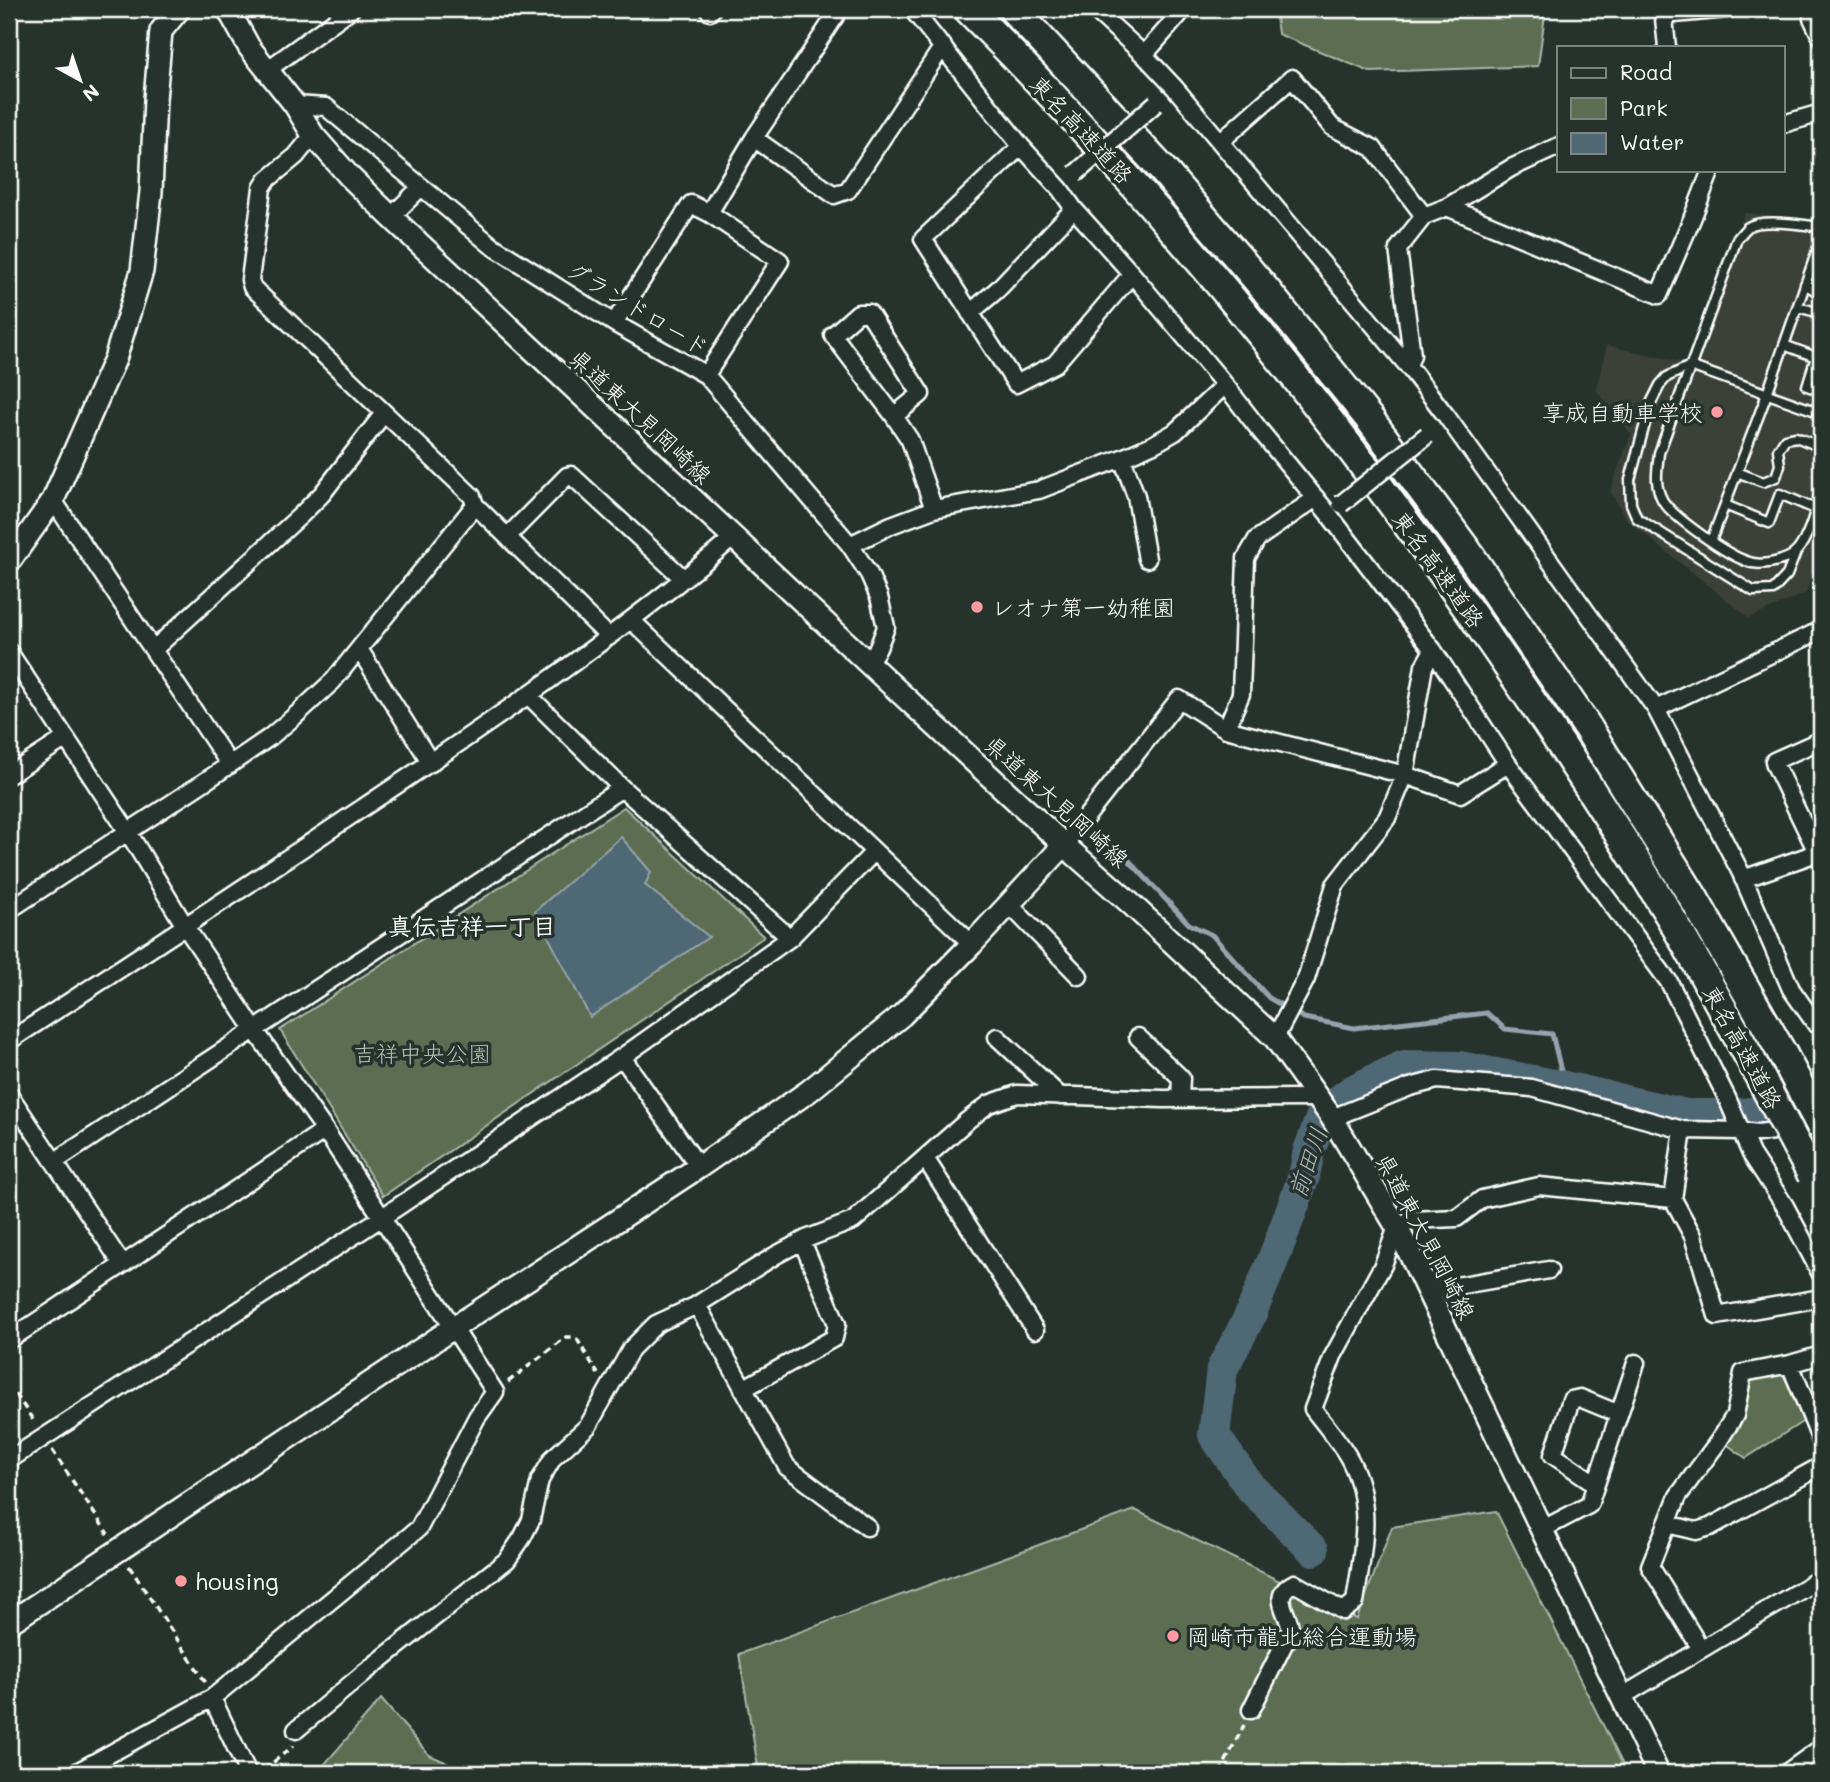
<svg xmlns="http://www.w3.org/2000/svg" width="1830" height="1782" font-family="Mali,'Klee One',sans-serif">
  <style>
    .built { fill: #3a4138 }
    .green { fill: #5b6e51; stroke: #adb6a8; stroke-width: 2 }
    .water { fill: #4f6874; stroke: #95a4ac; stroke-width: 2 }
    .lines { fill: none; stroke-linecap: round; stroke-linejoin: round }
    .stream { stroke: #95a4ac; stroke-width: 5 }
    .river { stroke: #4f6874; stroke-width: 32 }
    .lane-casing { stroke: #fff; stroke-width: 13 }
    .street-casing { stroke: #fff; stroke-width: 21 }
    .secondary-casing { stroke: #fff; stroke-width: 26 }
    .highway-casing { stroke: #fff; stroke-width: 33 }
    .path { stroke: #fff; stroke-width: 3.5; stroke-dasharray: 7 5; stroke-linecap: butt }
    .lane { stroke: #26332d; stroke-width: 8 }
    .street { stroke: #26332d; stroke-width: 16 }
    .secondary { stroke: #26332d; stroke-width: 21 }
    .highway { stroke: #26332d; stroke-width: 28 }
    .street-bridge-casing { stroke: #fff; stroke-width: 21; stroke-linecap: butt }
    .highway-bridge-casing { stroke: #fff; stroke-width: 33; stroke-linecap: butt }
    .street-bridge { stroke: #26332d; stroke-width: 16 }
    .highway-bridge { stroke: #26332d; stroke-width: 28 }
    .poi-dot { fill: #ff9aa2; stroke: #26332d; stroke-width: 2.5 }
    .labels { text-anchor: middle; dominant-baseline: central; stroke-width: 7; stroke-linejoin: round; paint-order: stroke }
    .street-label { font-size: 23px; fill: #fff; stroke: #26332d }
    .poi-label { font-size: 23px; fill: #fff; stroke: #26332d; text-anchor: start }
    .park-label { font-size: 23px; fill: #b5beb1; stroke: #26332d }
    .neighbourhood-label { font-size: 24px; font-weight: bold; fill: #fff; stroke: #26332d }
    .water-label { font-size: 24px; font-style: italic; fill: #b0bbc0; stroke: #26332d }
  </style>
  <rect width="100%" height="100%" fill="#26332d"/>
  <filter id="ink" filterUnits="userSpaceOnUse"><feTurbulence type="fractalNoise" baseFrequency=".0143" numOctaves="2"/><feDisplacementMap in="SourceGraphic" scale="14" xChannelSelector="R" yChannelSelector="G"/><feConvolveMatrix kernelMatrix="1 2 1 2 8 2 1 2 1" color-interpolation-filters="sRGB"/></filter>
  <g filter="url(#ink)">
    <!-- built -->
    <path class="built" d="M1745,213l75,7 1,-7v331l-15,49 -57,25 -122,-98 -17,-29 21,-57 -35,-44 11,-45 77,18z"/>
    <!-- green -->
    <path class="green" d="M1275,9h276l-6,6 -7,51 -168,6 -92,-38z
      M624,807l140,130 -381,259 -103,-166z
      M1781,1371l26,48 -61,39 -21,-15 14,-15 10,-48z
      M1135,1510l222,109 35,-92 104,-16 131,262h-868l-20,-119z
      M381,1699l48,56 42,18h-154z"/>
    <!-- water -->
    <path class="water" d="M621,837l30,35 -6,13 64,52 -119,80 -55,-106z"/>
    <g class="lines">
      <!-- stream -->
      <path class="stream" d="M1121,852l68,72 23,11 57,63 35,20 50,10 133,-15 18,16 47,5 13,53"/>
      <!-- river -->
      <path class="river" d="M1313,1550l-63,-63 -36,-52 8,-66 27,-51 26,-63 29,-79 5,-25 14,-38 29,-22 52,-25 55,1 106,20 122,28h46l88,-10"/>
      <!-- lane casing -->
      <g class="lane-casing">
        <path id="lane" d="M1821,227c-15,-2 -60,-9 -73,0 -4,3 -8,9 -11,12l-78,214c-2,18 -5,32 4,48 11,17 63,53 83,60 13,6 41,1 51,-10 12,-14 19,-43 24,-60
          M1805,284l16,10
          M1797,307l24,6
          M1784,345l32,12 -9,29 14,5
          M1737,472l26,10 13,-5 4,-12 -2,-15 7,-11 11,-2 25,10
          M1725,505l44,18 11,-29 35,15
          M1711,541l56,-147 54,-155
          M1796,552l-9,23 -14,15 -20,1 -116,-73 -6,-14 -1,-24 20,-75 10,-20 7,-8 23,-11 131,47"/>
      </g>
      <!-- street casing -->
      <g class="street-casing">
        <path id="street" d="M912,9l109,137 39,43 14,20 58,65 93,111 37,48 65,79 106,138 75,114 161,218 58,116 24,56 34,52 36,68
          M1094,9l50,46 31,33 233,278
          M1663,9l4,38
          M1814,9l-2,9 9,19
          M710,12l2,-3
          M1663,15l65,-6
          M1144,55l40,-46
          M267,70l84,-61
          M295,105l31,2 165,138 123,78 92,52 144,170 19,29 10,23 7,30 -8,21 -10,15
          M1783,124l38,-11
          M313,135l-17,21 -29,24 -5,8 -12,92 2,7 220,209 3,9 134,132
          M754,138l80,57 14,-5 95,-144
          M1221,141l71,-63 40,49 41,21 51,68
          M1021,146l-98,93 93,145 39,-20 77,-90
          M1559,146l-48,22 -64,39 -23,9 -26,33 14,106 -4,11 39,51 209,292 85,164 50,116 24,34 6,4
          M1447,207l212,88 33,-76 19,-49
          M709,213l45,-75 86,-129
          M391,217l30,-30
          M970,313l28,-24 76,-80
          M614,323l77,-119 18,9 71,48 -74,114
          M894,416l27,-22 -52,-81h-11l-25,22 61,81 16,24 24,69
          M1122,458l14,38 11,63
          M53,500l177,265
          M508,536l59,-60 4,-1 113,104
          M850,545l41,-20 43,-16 105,-19 83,-32 32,-14 21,-12 50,-47
          M631,620l341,324
          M154,649l147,-134 21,-21 62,-81
          M359,649l72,114
          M9,652l119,180 57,94 69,103 71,101 170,262 -18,25 -58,111 -207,170 -137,75
          M528,695l94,93 168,150
          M1656,709l165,-79
          M1226,729l15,-35 5,-136 11,-19 59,-41
          M9,775l57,-37
          M1064,845l115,-146 47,30 179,46 55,19 48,-30
          M1816,850l-41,-85 -1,-4 47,-21
          M1743,879l65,-23 13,-10
          M1009,904l70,72
          M9,910l204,-134 57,-39 25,-21 38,-35 142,-176
          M997,1037l63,59
          M1138,1037l43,41 -1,21
          M1275,1038l31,-59 29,-94 52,-67 18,-43 19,-109 9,-16
          M9,1041c114,-74 227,-148 340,-224 132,-88 264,-177 385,-280
          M622,1057l77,110
          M9,1094l113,170
          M1332,1118l78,-31 27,-7 95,8 151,42 58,1 17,2 63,-8
          M925,1158l110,172
          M54,1162l568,-374
          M1673,1199l20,37 24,80 104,-18
          M1427,1291l122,-21
          M697,1305l90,162 80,60
          M9,1340l316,-210
          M1790,1364l31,77
          M743,1389l91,-51 3,-14 -35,-83
          M9,1460l372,-242 241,-161 168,-119 84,-86
          M1596,1484l-43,-29 18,-55 9,-2 39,16
          M1667,1524l29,7 14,-4 111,-61
          M1541,1530l48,-25 47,-142
          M1701,1649l-51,-83 28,-70 40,-54 17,-27 8,-42 47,-9 31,-9
          M1621,1697l200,-119
          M212,1698l36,75
          M1251,1710l33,-66c22,-21 -23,-44 10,-61l49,28 12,-9c7,-47 19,-95 -4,-140 -8,-17 -26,-37 -38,-53l20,-53 50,-91 14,-38 14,-7 46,-2 25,-19 57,-13 134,13 10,-69
          M296,1730l68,-57 143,-113 15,-22 9,-18 9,-40 13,-22 35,-32 43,-77 25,-25 39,-18 81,-51 30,-16 47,-18 115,-101 21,-16 28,-10 146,5 154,-1
          M1786,1773l35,-25"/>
      </g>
      <!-- secondary casing -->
      <g class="secondary-casing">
        <path id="secondary" d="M228,9l21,38 46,58 18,30 36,41 42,41 477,446 196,182 66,58 145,135 57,80 65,109 261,546
          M9,562l44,-62 62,-141 27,-88 9,-79 4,-93 6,-68 18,-22
          M9,1623l444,-295 246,-161 110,-76 93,-76 70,-71 92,-99"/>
      </g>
      <!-- highway casing -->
      <g class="highway-casing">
        <path id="highway" d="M968,9c197,196 373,415 530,643 59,85 116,172 170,261 29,49 56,99 84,149
          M1013,9l149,160 103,120 106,132 94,127 119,174 109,175 89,156"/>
      </g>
      <!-- path -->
      <path class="path" d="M508,1382l58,-45h6l5,2 21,35
        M9,1384l26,39
        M52,1450l56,84
        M129,1566l77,117
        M264,1770l29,-24
        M1220,1773l24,-48"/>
      <!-- lane -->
      <use href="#lane" class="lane"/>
      <!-- street -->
      <use href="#street" class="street"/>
      <!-- secondary -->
      <use href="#secondary" class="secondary"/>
      <!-- highway -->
      <use href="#highway" class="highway"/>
      <!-- street-bridge casing -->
      <g class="street-bridge-casing">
        <path id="street-bridge" d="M1075,174l81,-71
          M1341,504l86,-69"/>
      </g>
      <!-- highway-bridge casing -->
      <g class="highway-bridge-casing">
        <path id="highway-bridge" d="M1782,1053l39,73
          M1752,1062l60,113"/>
      </g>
      <!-- street-bridge -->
      <use href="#street-bridge" class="street-bridge"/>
      <!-- highway-bridge -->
      <use href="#highway-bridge" class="highway-bridge"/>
    </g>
  </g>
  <!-- markers -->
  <g class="poi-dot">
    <circle cx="1717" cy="412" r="7"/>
    <circle cx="977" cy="607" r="7"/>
    <circle cx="181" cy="1581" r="7"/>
    <circle cx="1173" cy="1636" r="7"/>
  </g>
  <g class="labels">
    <!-- street labels -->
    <g class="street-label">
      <text transform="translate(1082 129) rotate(47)">東名高速道路</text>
      <text transform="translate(638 308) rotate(31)">グランドロード</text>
      <text transform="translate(641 416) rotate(43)">県道東大見岡崎線</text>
      <text transform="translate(1439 569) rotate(54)">東名高速道路</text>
      <text transform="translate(1057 801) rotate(42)">県道東大見岡崎線</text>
      <text transform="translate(1743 1047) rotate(61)">東名高速道路</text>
      <text transform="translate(1426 1236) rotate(62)">県道東大見岡崎線</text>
    </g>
    <!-- poi labels -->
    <g class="poi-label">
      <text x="1703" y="412" text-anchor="end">享成自動車学校</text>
      <text x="991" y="607">レオナ第一幼稚園</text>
      <text x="195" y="1581">housing</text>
      <text x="1187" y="1636">岡崎市龍北総合運動場</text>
    </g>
    <!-- park labels -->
    <g class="park-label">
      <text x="422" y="1053">吉祥中央公園</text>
    </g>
    <!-- neighbourhood labels -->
    <g class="neighbourhood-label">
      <text x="472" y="925">真伝吉祥一丁目</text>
    </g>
    <!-- water labels -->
    <g class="water-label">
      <text transform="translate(1307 1162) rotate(-71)">前田川</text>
    </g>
  </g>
  <!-- margin -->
  <rect width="1830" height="1782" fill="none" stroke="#26332d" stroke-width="35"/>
  <rect x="18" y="18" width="1795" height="1747" fill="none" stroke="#fff" stroke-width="2.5" filter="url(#ink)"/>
  <!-- legend -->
  <rect x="1557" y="46" width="228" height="126" fill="#26332d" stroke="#7d8581" stroke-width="2"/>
  <rect x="1571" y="68" width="35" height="10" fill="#26332d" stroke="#7d8581" stroke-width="2"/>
  <text x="1620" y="80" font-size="21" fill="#ffffff">Road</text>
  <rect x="1571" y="98" width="35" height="21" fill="#5b6e51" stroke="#7d8581" stroke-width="2"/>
  <text x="1620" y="116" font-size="21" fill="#ffffff">Park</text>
  <rect x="1571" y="133" width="35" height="21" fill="#4f6874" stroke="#7d8581" stroke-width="2"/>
  <text x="1620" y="150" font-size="21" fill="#ffffff">Water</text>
  <!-- north arrow -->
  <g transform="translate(80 80) rotate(140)" stroke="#26332d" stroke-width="5" paint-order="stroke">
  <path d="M0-5L12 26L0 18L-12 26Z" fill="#ffffff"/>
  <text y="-10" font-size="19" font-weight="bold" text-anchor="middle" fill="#ffffff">N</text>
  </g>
</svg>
